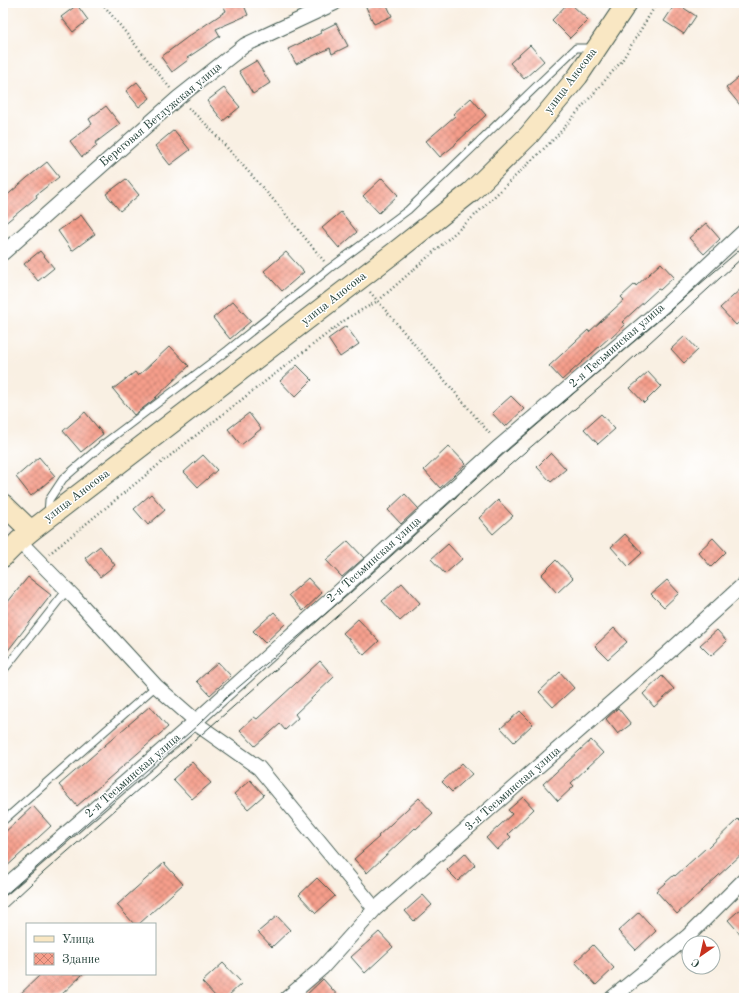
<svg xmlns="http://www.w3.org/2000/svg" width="747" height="1001" font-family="'Old Standard TT',serif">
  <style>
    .building { fill: url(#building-cross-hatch) }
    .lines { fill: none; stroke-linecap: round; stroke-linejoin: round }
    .lane-casing { stroke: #40584e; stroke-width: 9 }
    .street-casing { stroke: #40584e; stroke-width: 16 }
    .secondary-casing { stroke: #40584e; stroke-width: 22 }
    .path { stroke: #40584e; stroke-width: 2.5; stroke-dasharray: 1 3; stroke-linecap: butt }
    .lane { stroke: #fff; stroke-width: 7 }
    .street { stroke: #fff; stroke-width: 14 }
    .secondary { stroke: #f9e7c3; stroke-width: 20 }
    .tram { stroke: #1f3d34; stroke-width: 1 }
    .labels { text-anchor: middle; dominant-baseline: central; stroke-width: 3; stroke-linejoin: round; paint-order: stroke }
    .street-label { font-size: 12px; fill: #1f3d34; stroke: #fff }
  </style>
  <defs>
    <pattern id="building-cross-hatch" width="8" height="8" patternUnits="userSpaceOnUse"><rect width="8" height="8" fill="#f69e8b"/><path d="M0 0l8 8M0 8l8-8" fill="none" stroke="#c78272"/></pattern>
  </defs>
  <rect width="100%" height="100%" fill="#fff"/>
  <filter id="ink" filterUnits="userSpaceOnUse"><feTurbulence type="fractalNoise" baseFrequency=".025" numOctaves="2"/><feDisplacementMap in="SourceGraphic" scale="8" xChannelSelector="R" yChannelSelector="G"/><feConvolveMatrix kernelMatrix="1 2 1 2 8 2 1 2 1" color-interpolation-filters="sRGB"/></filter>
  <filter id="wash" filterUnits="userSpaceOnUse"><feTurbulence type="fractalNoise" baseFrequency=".012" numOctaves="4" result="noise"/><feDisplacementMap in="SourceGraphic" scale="16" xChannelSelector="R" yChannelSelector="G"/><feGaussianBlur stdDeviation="0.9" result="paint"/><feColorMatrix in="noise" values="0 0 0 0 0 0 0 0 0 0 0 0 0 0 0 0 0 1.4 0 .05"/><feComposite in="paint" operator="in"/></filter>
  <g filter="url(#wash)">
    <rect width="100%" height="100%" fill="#f9f0e3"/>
    <g id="blocks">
      <!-- building -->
      <path class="building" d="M222,3h21l5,12 -32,14 4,7 -33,22 1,2 -16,12 -11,-15 28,-21 37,-25z
        M375,3h11l6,13 -18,8 -8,-17z
        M568,3h2l18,17 -18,18 -18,-18z
        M676,3l20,13 -12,18 -20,-13z
        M77,5l11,15 -15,12 -12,-15z
        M336,23l12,23 -16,8 -2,-6 -34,16 -8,-15 33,-16 -1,-2z
        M530,45l14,16 -20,18 -14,-16z
        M256,61l14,22 -17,11 -14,-23z
        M744,73v37l-18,-22z
        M137,82l13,16 -11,9 -13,-16z
        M224,88l16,19 -17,14 -16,-20z
        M471,98l15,17 -31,29v1l-15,12 -14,-16 29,-25 -2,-2z
        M106,106l14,18 -25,19 2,3 -15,11 -12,-16 22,-17 -3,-5z
        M174,130l16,20 -20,15 -15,-19z
        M47,162l12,15 -23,18 1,2 -34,28v-26l24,-21z
        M382,178l16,17 -19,18 -16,-17z
        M126,179l13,16 -19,16 -14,-17z
        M341,212l16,20 -18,16 -17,-20z
        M81,215l14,19 -23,17 -14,-20z
        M706,223l14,16 -16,15 -15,-16z
        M40,251l14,17 -16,13 -14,-17z
        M286,252l18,20 -22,19 -18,-20z
        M661,263l13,14 -14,13 -2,-1 -36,33 3,3 -14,13 -1,-1 -48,43 -13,-14 39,-36 1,2 35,-32 -3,-3 14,-13 1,2z
        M744,286v32l-8,7 -16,-17z
        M233,301l18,20 -21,18 -17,-21z
        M346,326l13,18 -19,13 -12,-18z
        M685,336l13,14 -14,13 -13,-14z
        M170,346l19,20 -34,32h1l-22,17 -21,-26 22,-17 3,4z
        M297,365l15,15 -17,17 -15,-16z
        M648,372l13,14 -17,17 -14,-15z
        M511,396l13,13 -19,18 -13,-14z
        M85,412l18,22 -22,18 -18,-21z
        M249,413l12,16 -20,16 -13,-16z
        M601,414l14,15 -17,15 -14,-15z
        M449,446l17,18 -26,24 -16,-18z
        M551,453l15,16 -15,13 -14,-15z
        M203,455l14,15 -19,17 -14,-15z
        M39,457l16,19 -24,20 -15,-19z
        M151,494l14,16 -17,15 -14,-16z
        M405,494l13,14 -17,16 -13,-14z
        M498,500l15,16 -20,18 -14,-16z
        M625,534l17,19 -14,13 -17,-19z
        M713,538l13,14 -15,15 -13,-15z
        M348,541l16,17 -22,19 -16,-17z
        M448,544l14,15 -17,15 -14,-15z
        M100,546l15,19 -15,12 -15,-19z
        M556,560l17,18 -16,15 -16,-18z
        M28,577l23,18 -48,62v-49z
        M308,578l14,15 -19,18 -14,-16z
        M667,580l12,13 -15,14 -13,-13z
        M402,583l18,20 -20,18 -18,-20z
        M274,612l11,12 -20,19 -12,-12z
        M358,619l21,22 -15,14 -21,-22z
        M614,628l13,14 -19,17 -13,-13z
        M717,630l10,11 -16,15 -11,-11z
        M320,661l14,16 -39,37 3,4 -13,12 -5,-6 -25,22 -15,-16 14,-13 3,2z
        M218,662l13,14 -21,19 -13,-14z
        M560,672l14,16 -21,19 -14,-15z
        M662,676l12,13 -20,18 -11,-13z
        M150,706l18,21 -91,79 -18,-21z
        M618,708l13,16 -13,10 -12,-15z
        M520,711l13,13 -19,18 -13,-14z
        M591,740l12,13 -32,30 3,3 -16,15 -15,-17z
        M192,762l19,21 -19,16 -19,-20z
        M462,763l10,11 -20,18 -10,-10z
        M250,780l14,15 -16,14 -14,-15z
        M523,797l11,12 -26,25 3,3 -14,13 -11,-12 26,-24 -4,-4z
        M419,798l14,15 -17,16 -1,-1 -48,45 -13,-14 25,-22 -1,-1z
        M33,806l18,20 -48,44v-36z
        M738,819l6,6v27l-67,62 -21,-23 18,-16 1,1 31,-28 1,1z
        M465,853l10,12 -17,16 -11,-11z
        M164,863l19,21 -44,40h-5l-17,-19z
        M317,878l18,18 -19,17 -17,-18z
        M423,895l9,10 -18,16 -9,-10z
        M744,906v32l-16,-18z
        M639,912l17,19 -20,19 -18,-19z
        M277,916l13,14 -18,17 -14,-15z
        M379,932l14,15 -28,26 -14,-16z
        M593,945l21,23 -18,17 -21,-23z
        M223,963l19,20 -16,15h-9l-15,-16z
        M41,974h42l-25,24h-42z
        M323,979l17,19h-37z"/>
    </g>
  </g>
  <g filter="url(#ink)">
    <use href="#blocks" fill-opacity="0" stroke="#40584e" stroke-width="1"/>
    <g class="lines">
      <!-- lane casing -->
      <g class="lane-casing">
        <path id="lane" d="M48,514l1,-14 14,-21 39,-34 126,-95 102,-82 78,-58 168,-162h17
          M3,671l64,-81
          M3,821l153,-135"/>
      </g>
      <!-- street casing -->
      <g class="street-casing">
        <path id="street" d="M3,253l175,-155 67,-53 90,-42
          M19,541l55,56 82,89 40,35 2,4 61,43 116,141
          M3,888l193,-167 304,-275 163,-139 81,-76
          M287,998l35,-30 53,-59 294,-257 75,-68
          M612,998l76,-62 56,-56"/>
      </g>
      <!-- secondary casing -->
      <g class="secondary-casing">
        <path id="secondary" d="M3,504l28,27
          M3,557l16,-16 12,-10 364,-279 76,-60 58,-57 49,-59 49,-73"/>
      </g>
      <!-- path -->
      <path class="path" d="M102,3l68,85
        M188,108l17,15 73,82 46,56
        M370,292l121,143
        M49,554l113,-92 83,-65 104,-80 29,-16 95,-84 82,-79 66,-76 36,-59"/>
      <!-- lane -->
      <use href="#lane" class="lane"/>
      <!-- street -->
      <use href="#street" class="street"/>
      <!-- secondary -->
      <use href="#secondary" class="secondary"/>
      <!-- tram -->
      <path class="tram" d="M3,897l195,-172 30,-29 122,-103 158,-143 236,-204
        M3,910l41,-38 474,-414 94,-81 132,-121"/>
    </g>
  </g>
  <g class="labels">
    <!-- street labels -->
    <g class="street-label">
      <text transform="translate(571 81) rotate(-53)">улица Аносова</text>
      <text transform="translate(161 115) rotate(-40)">Береговая Ветлужская улица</text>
      <text transform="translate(334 299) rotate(-38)">улица Аносова</text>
      <text transform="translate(617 346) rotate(-41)">2-я Тесьминская улица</text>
      <text transform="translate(77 496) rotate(-37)">улица Аносова</text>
      <text transform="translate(374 560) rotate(-42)">2-я Тесьминская улица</text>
      <text transform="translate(133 776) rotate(-41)">2-я Тесьминская улица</text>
      <text transform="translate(513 789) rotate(-41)">3-я Тесьминская улица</text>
    </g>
  </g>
  <!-- margin -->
  <rect width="747" height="1001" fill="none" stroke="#fff" stroke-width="16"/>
  <!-- legend -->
  <rect x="26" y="923" width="130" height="52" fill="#ffffff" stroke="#a5b1ae"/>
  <rect x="34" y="936" width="20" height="6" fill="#f9e7c3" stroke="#a5b1ae"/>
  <text x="62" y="943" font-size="12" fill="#1f3d34">Улица</text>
  <rect x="34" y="953" width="20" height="12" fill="url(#building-cross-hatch)" stroke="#a5b1ae"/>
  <text x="62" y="963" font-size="12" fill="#1f3d34">Здание</text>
  <!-- north arrow -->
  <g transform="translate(701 955) rotate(214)"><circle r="19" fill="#ffffff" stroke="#a5b1ae"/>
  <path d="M0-3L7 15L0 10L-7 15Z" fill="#c8321e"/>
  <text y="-6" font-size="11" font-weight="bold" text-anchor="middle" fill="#1f3d34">С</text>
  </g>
</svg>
